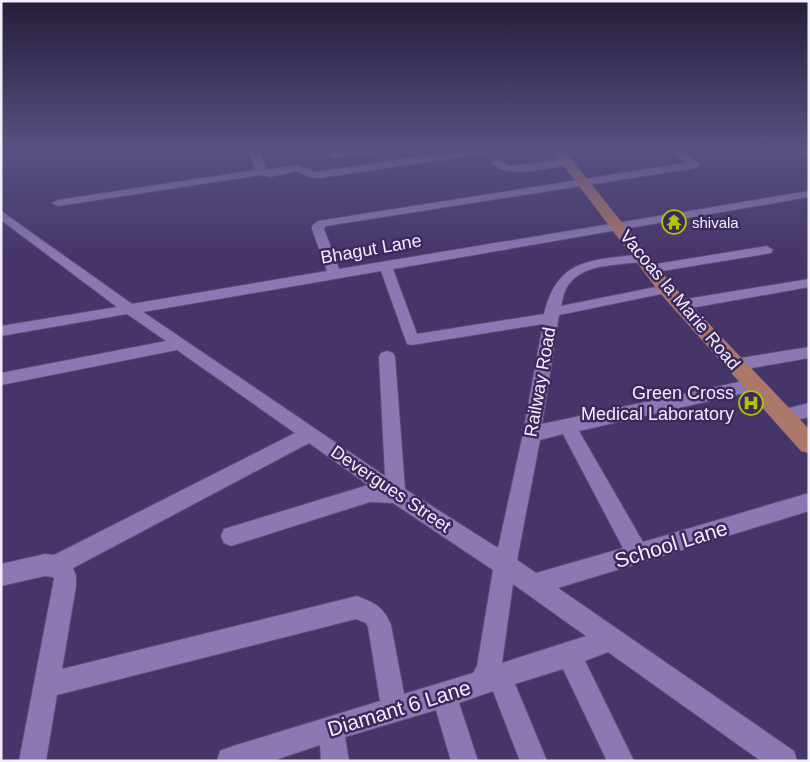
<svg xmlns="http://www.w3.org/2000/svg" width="810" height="762" font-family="Helvetica,sans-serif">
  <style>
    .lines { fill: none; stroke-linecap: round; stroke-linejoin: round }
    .minor-casing { stroke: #5c4d76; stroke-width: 2 }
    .major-casing { stroke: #5c4d76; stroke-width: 1 }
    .minor { fill: #8a79b3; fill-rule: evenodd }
    .major { fill: #ac786a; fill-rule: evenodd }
    .labels { text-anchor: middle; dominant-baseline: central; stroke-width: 5; stroke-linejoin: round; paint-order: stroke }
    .far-poi-label { font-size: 15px; fill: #f1eefb; stroke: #3c2a5e; text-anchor: start }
    .street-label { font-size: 18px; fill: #f1eefb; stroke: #3c2a5e }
    .poi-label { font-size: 18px; fill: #f1eefb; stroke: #3c2a5e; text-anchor: end }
    .near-street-label { font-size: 21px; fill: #f1eefb; stroke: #3c2a5e }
  </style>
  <rect width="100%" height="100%" fill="#463569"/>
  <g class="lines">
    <!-- minor casing -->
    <g class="minor-casing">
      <path id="minor" d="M249,150h10l7,20 31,-5 19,7 151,-22h25l-5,3 -168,25 -10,-1 -12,-6 -27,6 -9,-2 -203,31 -6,-3 6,-3 197,-30z
        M348,150h29l-5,3 -39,5 -5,-3 5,-3z
        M670,150h11l19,15 -5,3 -369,58 -2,3 15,40 470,-78v6l-416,72 24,65 127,-20c14,-57 47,-53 97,-60l5,1 1,3 -1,3c-24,5 -61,1 -77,23 -5,6 -6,14 -8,22l105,-21 5,1 2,3 -2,3 -5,1 -107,22 -17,109 211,-45 6,2 2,4 -2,4 -6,2 -174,40 64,111 166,-49v18l-251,77 236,163 3,10h-36l-153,-109 -23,9 49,100h-27l-44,-92 -48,15 32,77h-27l-27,-70 -34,12 19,58h-27l-15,-51 -91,27 4,24h-28l-1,-16 -48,16h-55l3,-10 10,-4 150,-46 -12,-74 -2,-4 -10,-4 -299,76 -11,66h-27l35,-182 -1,-2 -8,-1 -44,10v-22l44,-10 9,1 241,-122 -118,-83 -176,35v-12l165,-32 -39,-27 -126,22v-10l116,-19 -116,-87v-9l131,93 195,-33 -15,-42v-3l6,-5 368,-58zM381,271l26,73 5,1 131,-21 -20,110 -25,114 -93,-59 -10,-132 -2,-4 -6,-2 -6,2 -2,4 6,119 -242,-164zM563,434l60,114 -87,25 -19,-13 23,-120zM309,443l59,42 -144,44 -3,7 3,7 7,3 139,-44 23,1 100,67 -16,96 -4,7 -69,21 -13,-69c-9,-20 -15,-21 -34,-29l-295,73 14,-83v-10l-3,-8zM513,584l73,52 -84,27z
        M801,150h8v8l-3,-1z
        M496,159l14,7 58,-7 5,3 -5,3c-21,3 -63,15 -77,-3z
        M767,246l6,4 -2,3 -121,20 -7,-4 7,-4z
        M809,279v8l-129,23 -5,-2 -2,-3 2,-3 5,-2z
        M809,347v11l-74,13 -6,-2 -2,-4 2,-4 6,-2z
        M809,403v14l-26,6 -6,-2 -3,-5 3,-5z"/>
    </g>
    <!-- major casing -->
    <g class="major-casing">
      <path id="major" d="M552,150h12l108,135 137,144v24l-8,-2 -141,-158z"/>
    </g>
    <!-- minor -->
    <use href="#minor" class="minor"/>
    <!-- major -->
    <use href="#major" class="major"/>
  </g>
  <!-- sky -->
  <linearGradient id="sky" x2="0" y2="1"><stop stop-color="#261d3a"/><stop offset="0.58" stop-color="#575181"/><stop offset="1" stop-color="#575181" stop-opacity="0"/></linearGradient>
  <rect width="810" height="257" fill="url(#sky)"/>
  <!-- icons -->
  <defs>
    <g id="temple-ring" transform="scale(1.25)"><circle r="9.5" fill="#3c2a5e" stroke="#afc504" stroke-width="1.5"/><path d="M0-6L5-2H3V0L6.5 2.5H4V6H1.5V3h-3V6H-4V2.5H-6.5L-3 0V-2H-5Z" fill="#afc504"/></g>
    <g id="hospital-ring" transform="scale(1.25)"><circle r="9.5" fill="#3c2a5e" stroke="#afc504" stroke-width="1.5"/><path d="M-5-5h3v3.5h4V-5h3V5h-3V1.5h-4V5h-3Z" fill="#afc504"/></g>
  </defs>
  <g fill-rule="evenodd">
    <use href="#temple-ring" x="674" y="222"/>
    <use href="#hospital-ring" x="751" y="403"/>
  </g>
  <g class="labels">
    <!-- far-poi labels -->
    <g class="far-poi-label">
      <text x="692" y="222">shivala</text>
    </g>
    <!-- street labels -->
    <g class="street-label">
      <text transform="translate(371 249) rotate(-10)">Bhagut Lane</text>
      <text transform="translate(680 300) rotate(50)">Vacoas la Marie Road</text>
      <text transform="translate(540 382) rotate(-80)">Railway Road</text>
      <text transform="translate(391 489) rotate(34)">Devergues Street</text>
    </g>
    <!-- poi labels -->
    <g class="poi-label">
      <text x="734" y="393">Green Cross<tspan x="734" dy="21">Medical Laboratory</tspan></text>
    </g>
    <!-- near-street labels -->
    <g class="near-street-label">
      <text transform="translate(671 544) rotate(-17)">School Lane</text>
      <text transform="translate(399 708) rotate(-17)">Diamant 6 Lane</text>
    </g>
  </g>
  <!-- border -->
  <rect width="810" height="762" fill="none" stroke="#f1eefb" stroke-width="5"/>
</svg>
